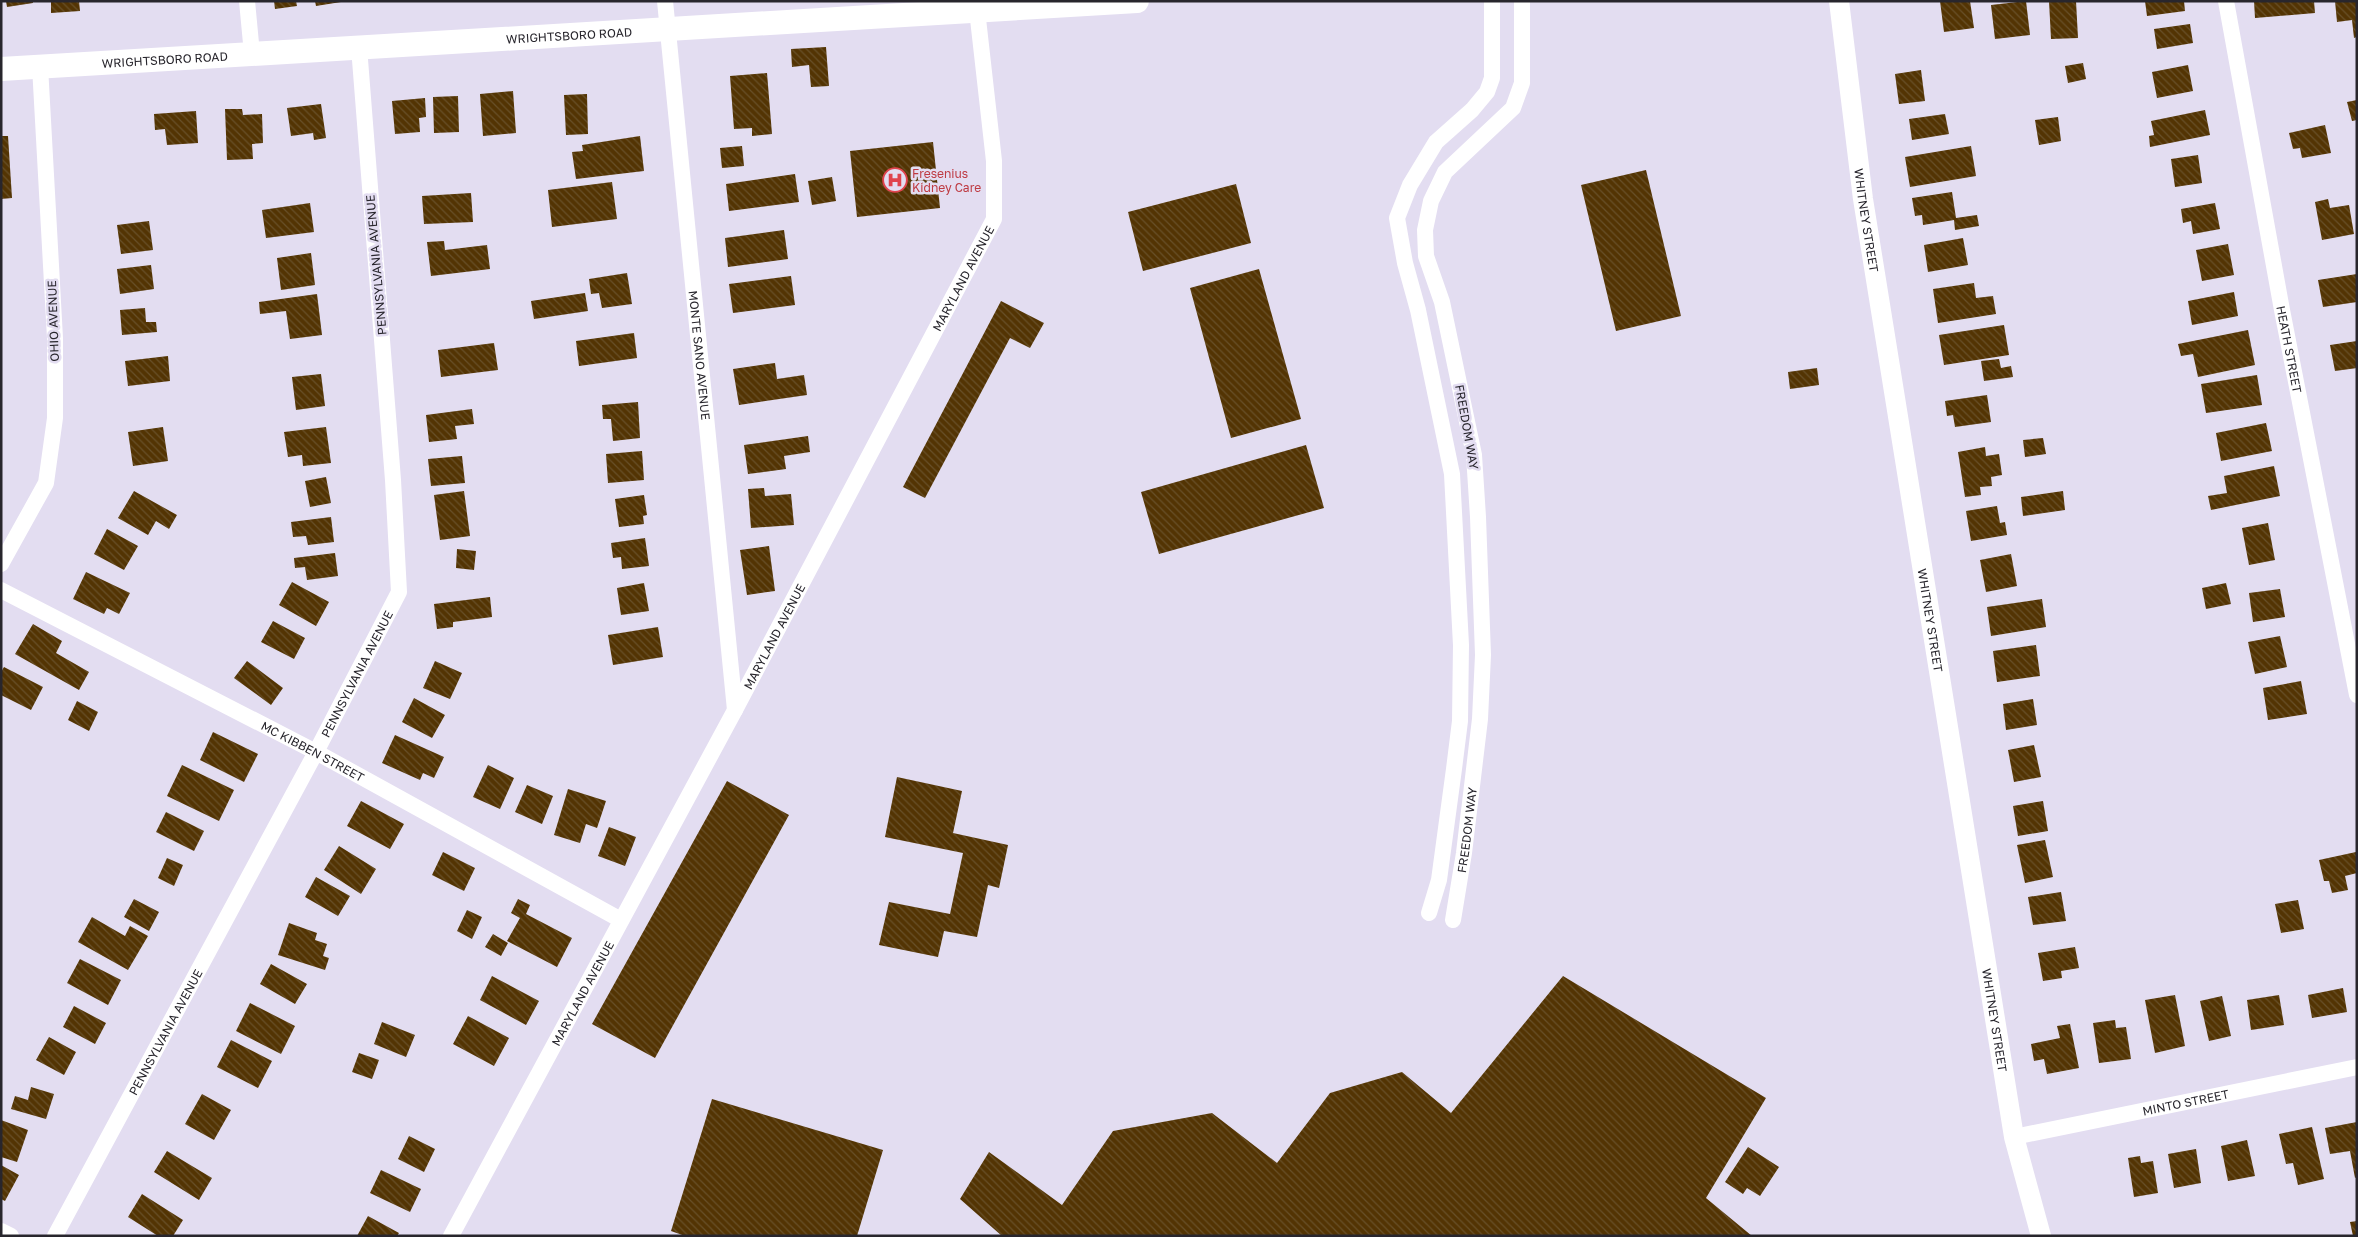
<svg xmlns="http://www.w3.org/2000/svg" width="2358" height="1237" font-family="'Golos Text',sans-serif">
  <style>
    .building { fill: url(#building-back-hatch) }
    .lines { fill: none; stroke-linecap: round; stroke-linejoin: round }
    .minor { stroke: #fff; stroke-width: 16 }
    .tertiary { stroke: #fff; stroke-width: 20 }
    .secondary { stroke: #fff; stroke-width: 24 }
    .labels { text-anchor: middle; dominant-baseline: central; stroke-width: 5; stroke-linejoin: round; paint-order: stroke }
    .street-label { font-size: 12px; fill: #28262d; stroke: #e3ddf1 }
    .health-label { font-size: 12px; fill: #be3a42; stroke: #e3ddf1; text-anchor: start }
  </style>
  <defs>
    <pattern id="building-back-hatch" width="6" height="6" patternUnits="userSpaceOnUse" patternTransform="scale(1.25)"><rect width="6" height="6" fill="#533403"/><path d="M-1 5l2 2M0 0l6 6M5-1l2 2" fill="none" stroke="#685029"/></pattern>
  </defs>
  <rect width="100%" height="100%" fill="#e3ddf1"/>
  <!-- building -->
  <path class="building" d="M6,1h27v2l-26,4z
    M51,1h28l1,10 -29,2z
    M274,1h22l1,5 -22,3z
    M315,1h26v1l-25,4z
    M1940,1h30l4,27 -30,4z
    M2026,1l4,34 -35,4 -4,-34z
    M2049,1h27l2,37 -27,1z
    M2145,1h39l1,10 -38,5z
    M2254,1h60l1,12 -60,5z
    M2335,1h22v36l-3,1 -2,-18 -15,2z
    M2190,24l3,19 -36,6 -3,-20z
    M826,47l3,39 -18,1 -2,-22 -17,2 -1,-18z
    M2083,63l3,16 -18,4 -3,-17z
    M2188,65l5,26 -36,7 -5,-26z
    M1921,70l4,31 -26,3 -4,-30z
    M767,73l5,61 -20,2v-8l-18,1 -4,-53z
    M513,91l3,42 -33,3 -3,-42z
    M587,94l1,40 -22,1 -2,-40z
    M458,96l1,36 -25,1 -1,-36z
    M425,98l1,19 -7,1 1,14 -25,2 -3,-33z
    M2357,100v20l-5,1 -5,-19z
    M321,104l5,34 -12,2 -1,-7 -22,3 -4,-28z
    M225,109h17l1,6 19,-1 1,29 -11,1 1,15 -26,1z
    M2205,110l5,25 -60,12 -1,-11 5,-1 -3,-14z
    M196,111l2,32 -31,2 -2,-16 -10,1 -1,-16z
    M1945,114l4,20 -37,6 -3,-21z
    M2058,117l3,24 -22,4 -4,-25z
    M2325,125l6,28 -29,5 -2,-10 -7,1 -4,-16z
    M1,136h7l4,62 -11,1z
    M640,136l4,35 -68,8 -4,-27 11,-1 -1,-6z
    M933,142l7,66 -83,9 -7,-66z
    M742,146l2,20 -22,2 -2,-20z
    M1971,146l5,30 -66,11 -5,-30z
    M2198,155l4,28 -27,4 -4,-28z
    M1646,170l35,146 -65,15 -35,-146z
    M795,174l4,28 -70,9 -3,-27z
    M832,177l4,24 -24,4 -4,-24z
    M612,182l5,37 -65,8 -4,-37z
    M1236,184l15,59 -108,28 -15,-59z
    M1952,192l4,26 21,-3 2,11 -24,4 -1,-10 -31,5 -1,-10 -7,1 -3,-18z
    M471,193l2,29 -49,2 -2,-28z
    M2328,199l2,9 19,-3 5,29 -32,6 -7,-38z
    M310,203l4,29 -48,6 -4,-28z
    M2215,203l5,26 -27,5 -2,-13 -8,2 -2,-14z
    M149,221l4,29 -32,4 -4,-29z
    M784,230l4,29 -60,8 -3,-29z
    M1963,238l5,27 -40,7 -4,-27z
    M444,241l1,9 42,-5 3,24 -59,7 -4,-34z
    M2228,244l6,31 -32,6 -6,-31z
    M311,253l4,32 -34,5 -4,-32z
    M151,265l3,24 -34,5 -3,-25z
    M1259,269l42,150 -70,19 -41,-150z
    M627,273l5,31 -30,4 -3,-15 -8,1 -2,-15z
    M2357,274v28l-34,5 -5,-27z
    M791,276l4,29 -62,8 -4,-29z
    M1974,283l2,15 17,-2 3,18 -58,9 -5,-34z
    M2234,292l4,24 -46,9 -4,-24z
    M585,293l3,18 -54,8 -3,-18z
    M317,294l5,41 -32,4 -4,-28 -26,3 -1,-12z
    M1001,301l43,22 -14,25 -20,-10 -85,160 -22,-11z
    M145,308l1,14h10l1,10 -35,3 -2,-25z
    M2004,325l5,30 -65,10 -5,-30z
    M2248,330l7,35 -57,12 -5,-23 -12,2 -3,-12z
    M634,333l3,25 -58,8 -3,-25z
    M2357,341v27l-22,3 -5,-26z
    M494,343l4,27 -57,7 -3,-27z
    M168,356l2,25 -42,5 -3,-25z
    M1999,359l2,9 10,-2 2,11 -29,4 -3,-20z
    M775,363l2,16 27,-4 3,20 -68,10 -6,-36z
    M1817,368l2,17 -29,4 -2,-17z
    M321,374l4,32 -29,4 -4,-33z
    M2257,375l5,30 -56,8 -5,-29z
    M1987,395l4,27 -36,5 -2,-12 -6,1 -2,-15z
    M638,402l2,36 -27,3 -2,-22h-8l-1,-14z
    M472,409l2,15 -19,2 2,13 -28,3 -3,-27z
    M2266,423l6,28 -51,10 -5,-28z
    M163,427l5,34 -35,5 -5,-34z
    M326,427l5,36 -28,3 -1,-11 -14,2 -4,-25z
    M808,436l2,16 -26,4 2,13 -38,5 -4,-29z
    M2043,438l3,16 -21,3 -2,-17z
    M1306,445l18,63 -165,46 -18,-62z
    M1985,447l1,9 13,-2 3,21 -11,2 1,9 -12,1 1,8 -16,2 -7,-45z
    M642,451l2,29 -36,3 -2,-29z
    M462,456l3,27 -34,3 -3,-27z
    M2274,466l6,30 -69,14 -3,-14 19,-3 -3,-17z
    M326,477l5,26 -21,4 -5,-26z
    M764,488l1,8 26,-2 3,31 -43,3 -3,-39z
    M134,491l43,24 -8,14 -13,-8 -8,14 -30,-17z
    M464,491l6,45 -30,4 -6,-45z
    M2063,491l2,19 -42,6 -2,-19z
    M644,495l3,20 -4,1 1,8 -25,3 -4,-28z
    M1997,506l3,17 5,-1 2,13 -36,6 -5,-30z
    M331,517l3,25 -26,3 -2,-9 -13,1 -2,-15z
    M2268,523l7,37 -26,5 -7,-37z
    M107,529l31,17 -14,24 -30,-16z
    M645,538l4,28 -27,3 -1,-12 -8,1 -2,-15z
    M769,546l6,45 -28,4 -7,-45z
    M457,549l19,2 -2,19 -18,-2z
    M335,553l3,23 -31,4 -2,-13 -10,1 -1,-10z
    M2011,554l6,32 -31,6 -6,-32z
    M86,572l44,21 -11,21 -12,-6 -3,6 -31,-15z
    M292,582l37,20 -13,24 -37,-21z
    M644,583l5,28 -28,4 -4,-27z
    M2226,583l5,21 -25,5 -4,-21z
    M2280,589l5,28 -32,5 -4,-29z
    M490,597l2,20 -39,5v5l-16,2 -3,-25z
    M2042,599l4,28 -55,9 -4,-29z
    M273,621l32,17 -11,21 -33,-17z
    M33,624l29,17 -6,12 33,19 -10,18 -64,-36z
    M658,627l5,30 -50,8 -5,-30z
    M2280,636l7,31 -32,7 -7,-32z
    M2036,645l4,31 -43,6 -4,-31z
    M247,661l36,27 -12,17 -37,-27z
    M435,661l27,12 -12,26 -27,-11z
    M4,667l39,20 -12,23 -30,-15v-23z
    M2301,681l6,33 -39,6 -5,-32z
    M414,698l31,17 -13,23 -30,-16z
    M2033,699l4,26 -31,5 -3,-26z
    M77,701l21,11 -9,19 -21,-11z
    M213,732l45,22 -14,28 -44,-22z
    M395,735l49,22 -10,21 -11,-5 -3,7 -38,-17z
    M2034,745l7,32 -27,5 -6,-32z
    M182,765l52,25 -15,31 -52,-25z
    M488,765l26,13 -14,31 -27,-12z
    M897,777l65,14 -9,42 55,12 -9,43 -11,-3 -11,52 -33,-6 -6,26 -59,-12 10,-43 61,12 13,-61 -78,-16z
    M727,781l62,34 -134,243 -63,-34z
    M527,785l26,11 -11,28 -27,-12z
    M568,789l38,12 -9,27 -11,-4 -6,19 -26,-8z
    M361,801l43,23 -14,25 -43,-23z
    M2043,801l5,30 -30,5 -5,-30z
    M166,812l38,19 -10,20 -38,-19z
    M609,827l27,10 -11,29 -27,-10z
    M2045,840l8,37 -28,6 -8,-38z
    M339,846l37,23 -15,25 -37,-24z
    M443,852l32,16 -11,23 -32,-16z
    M2356,852l1,21 -12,3 3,14 -16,3 -3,-12h-5l-5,-21z
    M167,858l16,7 -9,21 -16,-8z
    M316,877l34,19 -12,20 -33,-19z
    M2061,892l5,29 -33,4 -5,-28z
    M134,899l25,13 -10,19 -25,-14z
    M518,899l12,6 -4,9 46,24 -15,29 -50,-26 13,-23 -9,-5z
    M2298,900l6,29 -23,4 -6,-29z
    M467,910l15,7 -10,22 -15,-8z
    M92,917l33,19 5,-10 18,10 -20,34 -50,-28z
    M289,923l28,10 -2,7 12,4 -4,12 6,2 -4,12 -47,-15z
    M493,934l15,9 -7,13 -16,-9z
    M2075,947l4,21 -18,3 1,7 -19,3 -5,-28z
    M80,959l41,21 -13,25 -41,-22z
    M271,964l36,20 -12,20 -35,-20z
    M492,976l47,25 -13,24 -46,-25z
    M1563,976l203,122 -60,100 46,38h-750l-42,-37 29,-47 73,53 51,-74 99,-18 65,50 53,-70 72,-21 49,41z
    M2343,988l4,24 -35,6 -4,-23z
    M2175,995l10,51 -30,7 -10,-53z
    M2279,995l5,30 -33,5 -4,-30z
    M2222,996l9,40 -22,5 -9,-40z
    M250,1003l45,23 -14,28 -45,-23z
    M74,1006l32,17 -11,21 -32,-17z
    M468,1016l41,22 -15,28 -41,-22z
    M2115,1020l1,8 10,-1 5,32 -32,4 -6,-40z
    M382,1022l33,13 -9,22 -32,-13z
    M2070,1024l9,44 -32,6 -3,-15 -10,2 -3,-17 29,-6 -3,-12z
    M49,1037l27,15 -12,23 -28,-15z
    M231,1040l41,21 -14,27 -41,-21z
    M359,1053l20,7 -7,19 -20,-7z
    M31,1087l23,7 -8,25 -35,-10 4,-13 13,4z
    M202,1094l29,16 -17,30 -29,-16z
    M712,1099l171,51 -26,86h-172l-14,-5z
    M1,1120l27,10 -11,32 -16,-5z
    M2357,1122v55l-2,1 -5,-27 -20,3 -5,-26z
    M2312,1127l12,52 -26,6 -5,-22 -7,1 -7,-30z
    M409,1136l26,13 -11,23 -26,-13z
    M2247,1140l8,36 -27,5 -7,-35z
    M1748,1147l31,20 -19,29 -13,-8 -4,6 -18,-12z
    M2196,1149l5,34 -27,5 -6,-34z
    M167,1151l45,27 -13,22 -45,-28z
    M2140,1156l1,7 12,-2 5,32 -24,4 -6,-39z
    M1,1165l18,10 -14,26 -4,-2z
    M381,1170l40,19 -11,23 -40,-19z
    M142,1194l41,26 -10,16h-15l-30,-19z
    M368,1216l31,17 -2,3h-40z
    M2357,1221v15h-4l-3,-14z"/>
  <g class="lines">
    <!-- minor -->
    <g class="minor">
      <path d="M247,1l5,53"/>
      <path id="s1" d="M665,1l70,709"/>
      <path id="s2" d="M2226,1l56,309 75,385"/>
      <path d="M1,564l45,-81 9,-65v-80l-15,-272"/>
      <path id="s3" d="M1,590l315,162 305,168"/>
      <path d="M1429,913l10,-33 15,-111 6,-48 1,-76 -9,-171 -34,-164 -13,-47 -8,-45 13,-33 26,-43 36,-32 15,-18 5,-14v-77"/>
      <path id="s4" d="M1453,920l11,-67 16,-134 3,-64 -5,-138 -4,-62 -32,-153 -16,-46 -1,-26 6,-29 14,-29 68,-64 9,-25v-82"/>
      <path id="s5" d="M2014,1137l343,-70"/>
      <path d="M1,1231l10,5"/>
      <path id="s6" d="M55,1236l261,-484 83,-160 -6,-112 -34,-433"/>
      <path id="s7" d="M451,1236l284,-526 259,-491v-58l-18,-160"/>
    </g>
    <!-- tertiary -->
    <path class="tertiary" id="s8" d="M1839,1l24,198 151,938 27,99"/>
    <!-- secondary -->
    <path class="secondary" id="s9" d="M1,69l1136,-68"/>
  </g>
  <!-- icons -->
  <defs>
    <g id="hospital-ring" transform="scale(1.25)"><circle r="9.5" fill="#e3ddf1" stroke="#e0444e" stroke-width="1.5"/><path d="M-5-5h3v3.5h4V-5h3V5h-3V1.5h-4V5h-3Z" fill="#e0444e"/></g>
  </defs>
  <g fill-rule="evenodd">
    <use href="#hospital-ring" x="895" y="180"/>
  </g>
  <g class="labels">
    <!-- street labels -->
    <g class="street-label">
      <text stroke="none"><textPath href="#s9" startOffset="569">WRIGHTSBORO ROAD</textPath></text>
      <text stroke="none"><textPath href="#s9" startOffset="164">WRIGHTSBORO ROAD</textPath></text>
      <text stroke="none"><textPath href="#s8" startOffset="221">WHITNEY STREET</textPath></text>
      <text transform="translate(376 265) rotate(-95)">PENNSYLVANIA AVENUE</text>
      <text stroke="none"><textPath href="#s7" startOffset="1086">MARYLAND AVENUE</textPath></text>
      <text transform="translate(53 321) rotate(-92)">OHIO AVENUE</text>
      <text stroke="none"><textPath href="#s2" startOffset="354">HEATH STREET</textPath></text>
      <text stroke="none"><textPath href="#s1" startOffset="356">MONTE SANO AVENUE</textPath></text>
      <text transform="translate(1467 427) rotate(80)">FREEDOM WAY</text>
      <text stroke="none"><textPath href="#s8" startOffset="626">WHITNEY STREET</textPath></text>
      <text stroke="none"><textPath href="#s7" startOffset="681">MARYLAND AVENUE</textPath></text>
      <text stroke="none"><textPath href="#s6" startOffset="638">PENNSYLVANIA AVENUE</textPath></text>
      <text stroke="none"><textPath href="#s3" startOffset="351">MC KIBBEN STREET</textPath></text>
      <text stroke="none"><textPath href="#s4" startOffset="91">FREEDOM WAY</textPath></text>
      <text stroke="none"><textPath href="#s7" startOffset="276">MARYLAND AVENUE</textPath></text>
      <text stroke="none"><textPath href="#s8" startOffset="1031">WHITNEY STREET</textPath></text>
      <text stroke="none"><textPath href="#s6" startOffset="232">PENNSYLVANIA AVENUE</textPath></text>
      <text stroke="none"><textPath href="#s5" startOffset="175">MINTO STREET</textPath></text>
    </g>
    <!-- health labels -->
    <g class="health-label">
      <text x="912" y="173">Fresenius<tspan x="912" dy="14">Kidney Care</tspan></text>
    </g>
  </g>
  <!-- border -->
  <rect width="2358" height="1237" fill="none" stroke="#28262d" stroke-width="5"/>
</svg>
